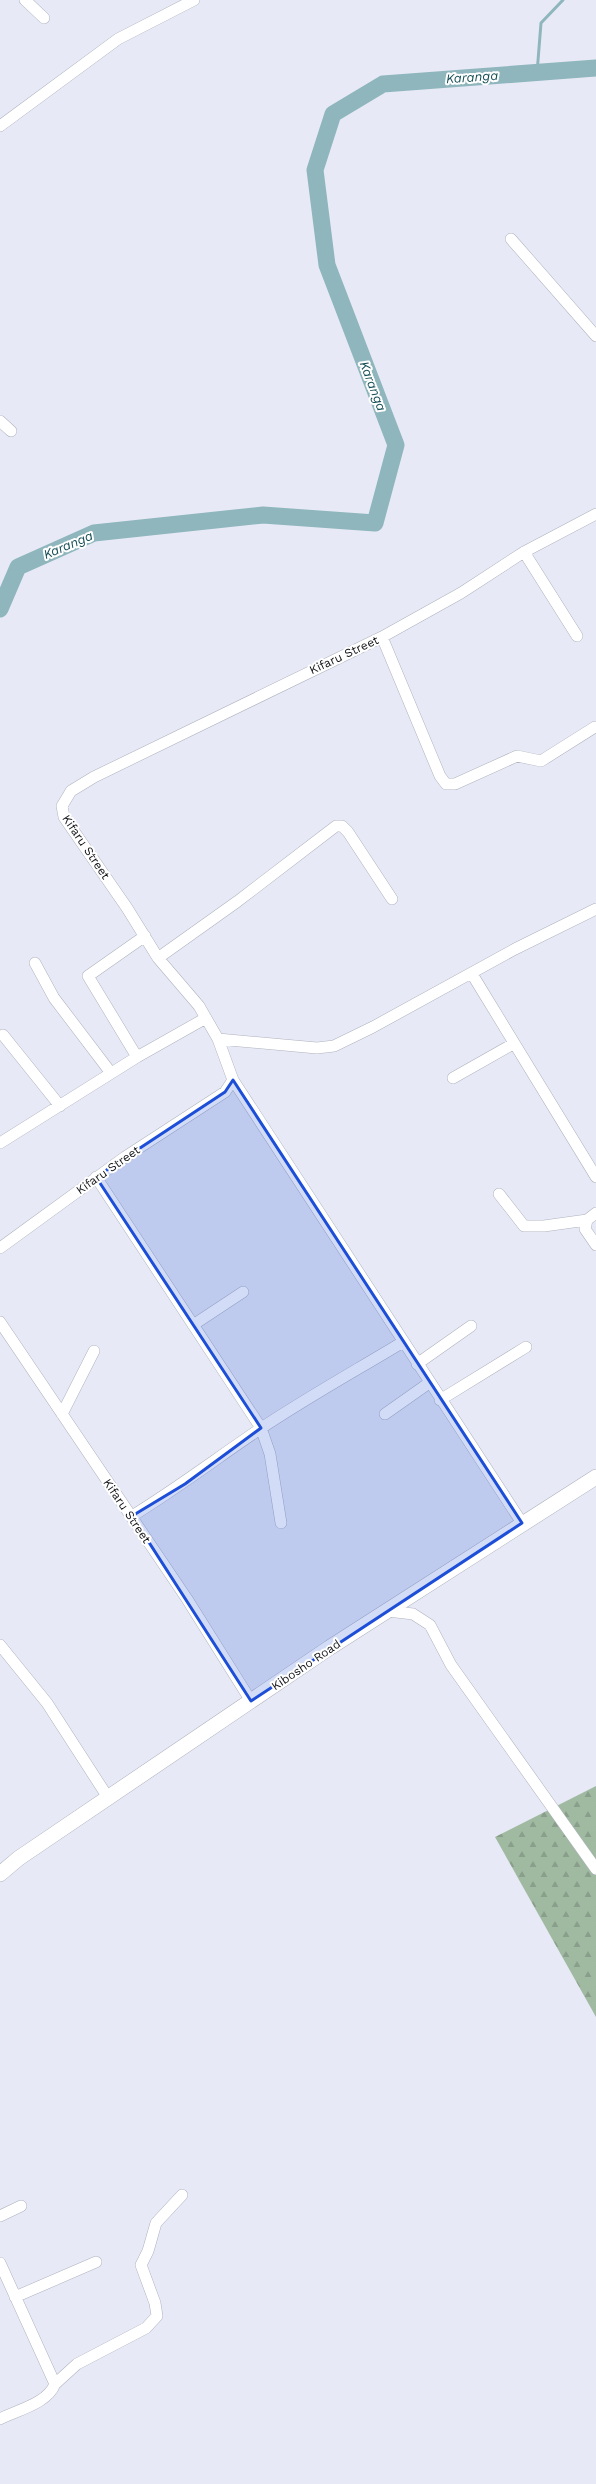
<svg xmlns="http://www.w3.org/2000/svg" width="596" height="2484" font-family="'Work Sans',sans-serif">
  <style>
    .forest { fill: url(#forest-firs) }
    .lines { fill: none; stroke-linecap: round; stroke-linejoin: round }
    .stream { stroke: #8eb6bc; stroke-width: 3 }
    .river { stroke: #8eb6bc; stroke-width: 17 }
    .street-casing { stroke: #afb3be; stroke-width: 12 }
    .secondary-casing { stroke: #afb3be; stroke-width: 16 }
    .street { stroke: #fff; stroke-width: 11 }
    .secondary { stroke: #fff; stroke-width: 15 }
    .marked { fill: #1d4ed8; fill-opacity: 0.2; stroke: #1d4ed8; stroke-width: 3; stroke-linejoin: round }
    .labels { text-anchor: middle; dominant-baseline: central; stroke-width: 4; stroke-linejoin: round; paint-order: stroke }
    .street-label { font-size: 12px; fill: #15161a; stroke: #fff }
    .water-label { font-size: 13px; font-style: italic; fill: #144e56; stroke: #fff }
  </style>
  <defs>
    <pattern id="forest-firs" width="22" height="20" patternUnits="userSpaceOnUse"><rect width="22" height="20" fill="#a0baa2"/><path d="M5 1l3.5 6h-7zM16 11l3.5 6h-7z" fill="#899f8b"/></pattern>
  </defs>
  <rect width="100%" height="100%" fill="#e7eaf6"/>
  <!-- forest -->
  <path class="forest" d="M596,1786v231l-101,-180z"/>
  <g class="lines">
    <!-- stream -->
    <path class="stream" d="M537,73l4,-50 22,-23"/>
    <!-- river -->
    <path class="river" d="M0,609l18,-42 76,-34 169,-18 112,8 21,-78 -69,-180 -12,-95 18,-56 50,-30 213,-16"/>
    <!-- street casing -->
    <g class="street-casing">
      <path id="street" d="M25,0l19,18
        M0,126l118,-87 76,-39
        M511,239l85,97
        M0,421l11,10
        M524,552l53,84
        M382,637l58,139 6,8h9l62,-28 24,5 54,-34
        M158,958l80,-57 98,-75h6l6,6 44,67
        M35,963l19,35 57,75
        M472,974l124,203
        M3,1035l57,71
        M218,1039l99,9 17,-2 39,-19 142,-78 81,-40
        M137,1057l69,-39
        M453,1078l60,-34
        M233,1080l289,443
        M0,1143l137,-86 -49,-81 57,-40
        M96,1177l165,251 9,26 11,69
        M499,1194l25,32h20l43,-6
        M596,1213l-9,7 -2,9 11,16
        M0,1248l125,-91 100,-65 8,-12 -15,-41 -19,-33 -41,-48 -31,-50 -63,-91 -2,-11 9,-15 23,-14 288,-140 79,-44 63,-41 72,-38
        M0,1322l187,277 64,102
        M193,1325l50,-33
        M417,1364l54,-38
        M440,1400l86,-53
        M62,1414l32,-63
        M385,1414l44,-31
        M132,1516c44,-27 85,-58 128,-87 46,-31 95,-58 143,-87
        M388,1611l25,3 17,11 21,40 145,204
        M0,1645l47,58 62,96
        M0,2216l21,-10
        M0,2263l55,121c-8,20 -38,26 -55,35
        M15,2297l81,-35
        M55,2384l22,-20 69,-36 11,-12 -2,-13 -14,-38 7,-14 8,-28 26,-28"/>
    </g>
    <!-- secondary casing -->
    <g class="secondary-casing">
      <path id="secondary" d="M0,1874l19,-16 310,-210 267,-171"/>
    </g>
    <!-- street -->
    <use href="#street" class="street"/>
    <!-- secondary -->
    <use href="#secondary" class="secondary"/>
  </g>
  <!-- marked area -->
  <path class="marked" d="M233,1080l289,443 -271,178 -119,-185 53,-32 76,-56 -165,-251 129,-85z"/>
  <g class="labels">
    <!-- street labels -->
    <g class="street-label">
      <text transform="translate(344 655) rotate(-25)">Kifaru Street</text>
      <text transform="translate(86 847) rotate(56)">Kifaru Street</text>
      <text transform="translate(108 1170) rotate(-35)">Kifaru Street</text>
      <text transform="translate(127 1511) rotate(56)">Kifaru Street</text>
      <text transform="translate(306 1665) rotate(-34)">Kibosho Road</text>
    </g>
    <!-- water labels -->
    <g class="water-label">
      <text transform="translate(472 77) rotate(-4)">Karanga</text>
      <text transform="translate(373 386) rotate(69)">Karanga</text>
      <text transform="translate(68 545) rotate(-23)">Karanga</text>
    </g>
  </g>
</svg>
